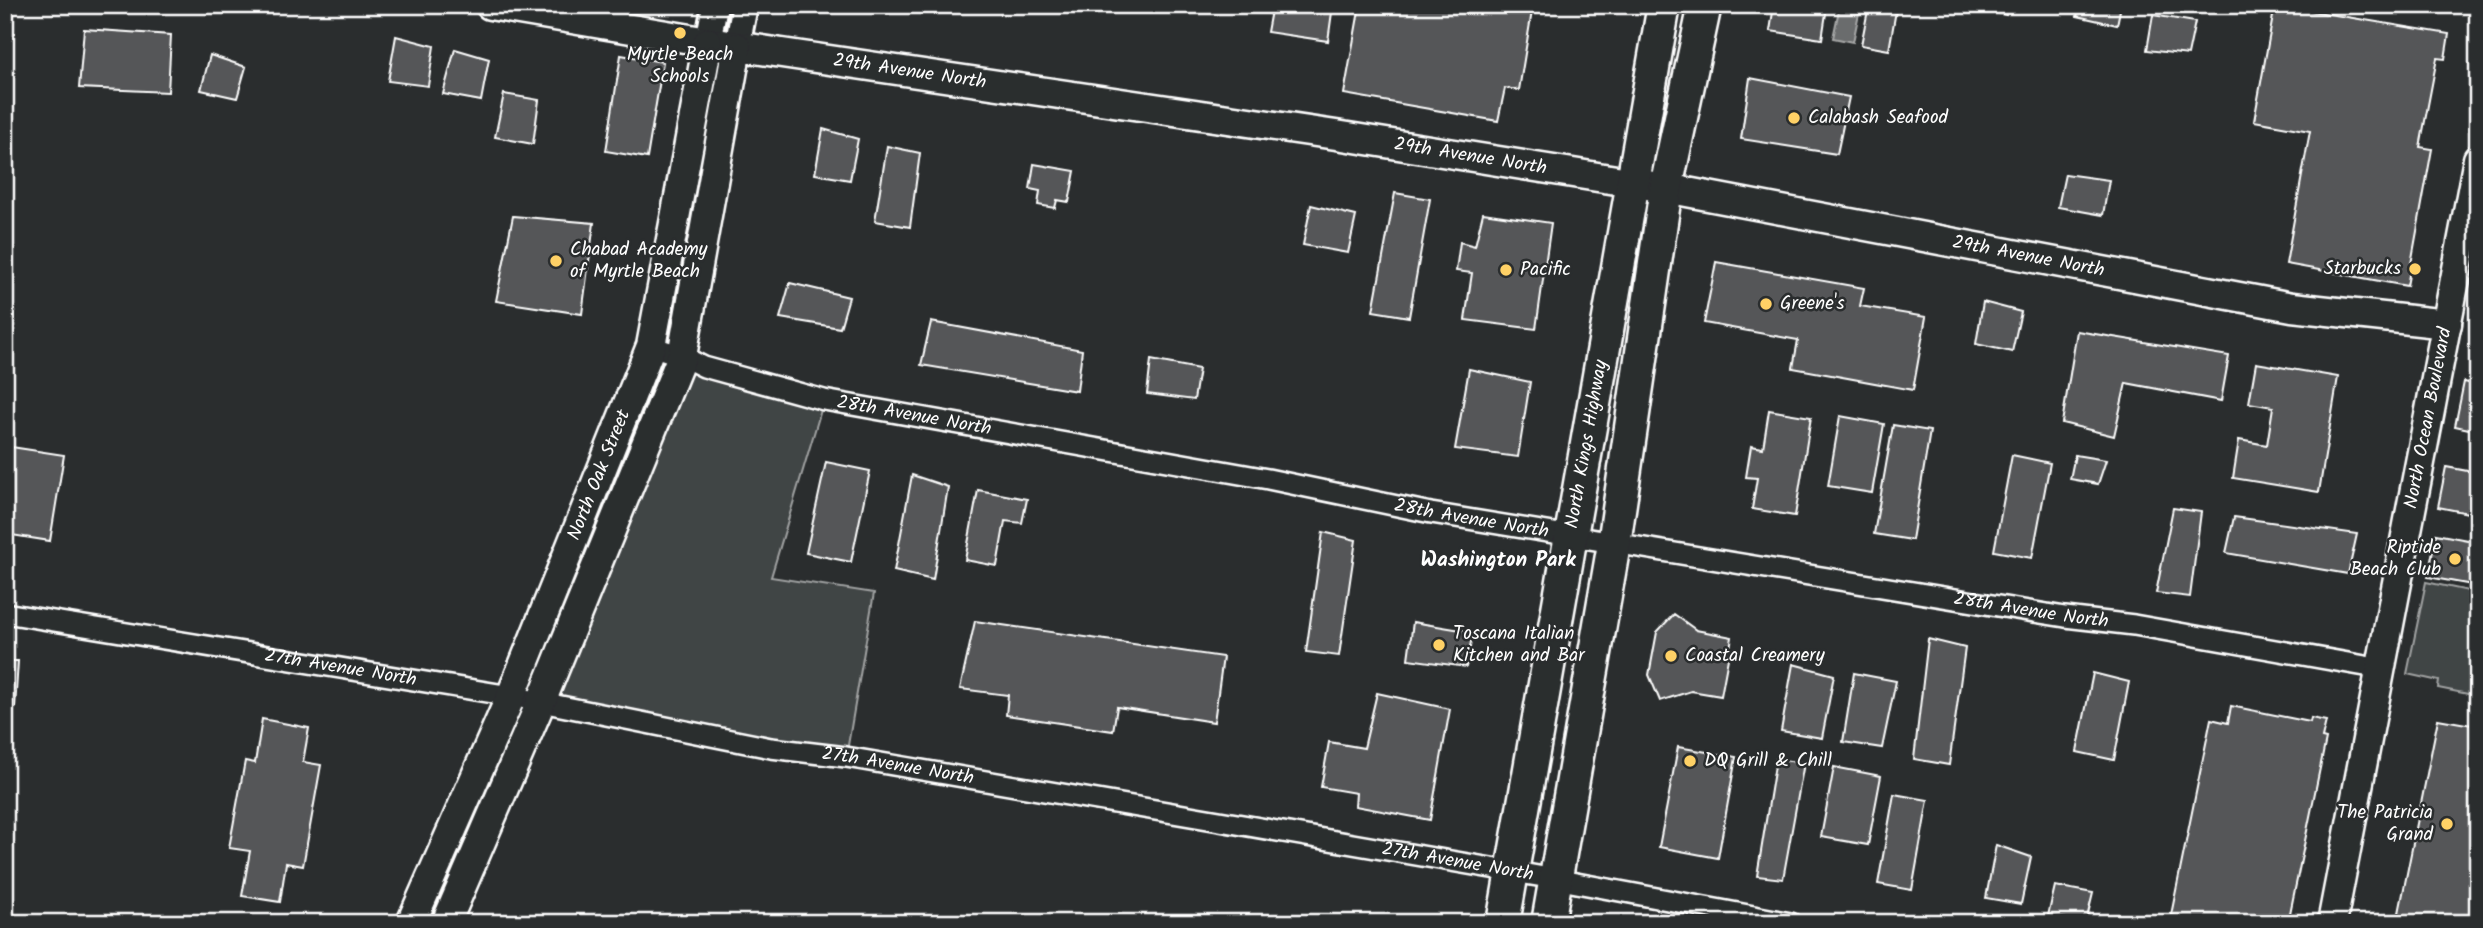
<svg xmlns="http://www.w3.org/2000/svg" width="2483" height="928" font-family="Kalam,sans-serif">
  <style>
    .green { fill: #414445; stroke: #a0a2a2; stroke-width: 2 }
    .water { fill: #6a6c6d; stroke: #a6a7a7; stroke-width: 2 }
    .building { fill: #555758; stroke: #fff; stroke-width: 2 }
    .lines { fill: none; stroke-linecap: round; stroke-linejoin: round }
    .minor-casing { stroke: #fff; stroke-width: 24 }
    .tertiary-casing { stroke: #fff; stroke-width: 30 }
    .secondary-casing { stroke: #fff; stroke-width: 33 }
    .primary-casing { stroke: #fff; stroke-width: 37 }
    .minor { stroke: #2a2d2e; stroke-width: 19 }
    .tertiary { stroke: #2a2d2e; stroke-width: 24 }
    .secondary { stroke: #2a2d2e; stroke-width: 28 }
    .primary { stroke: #2a2d2e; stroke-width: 32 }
    .poi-dot { fill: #ffd166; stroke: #2a2d2e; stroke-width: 2.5 }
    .labels { text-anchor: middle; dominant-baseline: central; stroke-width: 5; stroke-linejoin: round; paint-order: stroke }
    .poi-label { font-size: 19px; fill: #fff; stroke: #2a2d2e; text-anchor: start }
    .street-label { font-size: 19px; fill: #fff; stroke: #2a2d2e }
    .neighbourhood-label { font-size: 21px; font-weight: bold; fill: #fff; stroke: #2a2d2e }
  </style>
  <rect width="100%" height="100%" fill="#2a2d2e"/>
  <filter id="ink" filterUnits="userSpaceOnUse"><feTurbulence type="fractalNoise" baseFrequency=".0143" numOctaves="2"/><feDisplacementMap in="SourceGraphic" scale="14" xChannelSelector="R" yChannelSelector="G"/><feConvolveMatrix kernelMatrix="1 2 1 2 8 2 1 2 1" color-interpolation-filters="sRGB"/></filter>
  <g filter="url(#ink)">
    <!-- green -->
    <path class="green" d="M682,356l142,44 -53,177 103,16 -28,164 -305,-55z
      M2426,582l52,11v103l-40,-8 1,-7 -32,-7z"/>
    <!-- water -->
    <path class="water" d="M1840,5l20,3 -7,34 -20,-4z"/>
    <!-- building -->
    <path class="building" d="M1066,5h35l-1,10 -35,-6z
      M1272,5h61l-5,36 -61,-9z
      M1360,5h173l-14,85 -14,-2 -7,33 -154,-27z
      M1774,5l53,2 -5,32 -52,-8z
      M1869,5h28l-8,45 -28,-5z
      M1973,5h35l-2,10 -33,-8z
      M2080,5h41l-4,20 -40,-9z
      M2275,5l174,29 -4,25 -8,-1 -17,89 12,2 -25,137 -121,-22 24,-133 -56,-10z
      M2153,15l42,7 -7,33 -41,-5z
      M84,29l87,6 -3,57 -89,-4z
      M396,36l38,10 -6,40 -40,-5z
      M455,49l34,10 -8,42 -38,-7z
      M210,55l36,12 -9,31 -36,-8z
      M621,55l42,7 -16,96 -41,-7z
      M1750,78l99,19 -12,57 -96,-15z
      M504,94l35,6 -6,44 -38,-7z
      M823,129l35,10 -8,41 -35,-6z
      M887,146l33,7 -10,74 -35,-6z
      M1034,164l41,7 -6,31 -12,-2 -2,8 -17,-3 2,-14 -10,-2z
      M2065,174l44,6 -6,35 -45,-8z
      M1395,193l35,6 -21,118 -36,-6z
      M1311,205l45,11 -8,37 -45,-8z
      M1483,213l68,10 -15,106 -71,-9 7,-47 -16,-2 4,-29 15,4z
      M513,216l81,7 -12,91 -86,-13z
      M1716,262l148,26 -4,18 66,11 -13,73 -120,-22 5,-28 -94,-17z
      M790,283l59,14 -9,31 -60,-10z
      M1983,302l38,10 -9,40 -36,-8z
      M931,322l151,28 -5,41 -156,-26z
      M2077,331l152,25 -8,45 -95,-18 -12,53 -52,-13z
      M1151,360l48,9 -5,31 -47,-6z
      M2256,363l82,14 -19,115 -86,-14 6,-38 28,5 6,-38 -24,-4z
      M1469,369l61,13 -12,75 -63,-8z
      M2464,382l14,3v46l-23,-5z
      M1769,410l42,7 -16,99 -43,-7 5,-31 -11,-1 5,-31 12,2z
      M1840,416l44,8 -12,69 -44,-7z
      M1893,425l37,6 -18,109 -38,-6z
      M5,446l59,9 -14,86 -45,-7z
      M2012,455l38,8 -18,95 -38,-7z
      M2075,455l31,5 -8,24 -28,-5z
      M826,462l44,9 -19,91 -45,-9z
      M2475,462l3,1v52l-40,-8 8,-40 27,5z
      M912,475l36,12 -15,93 -39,-9z
      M978,490l49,9 -5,24 -17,-2 -8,45 -32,-6z
      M2173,508l28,4 -11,85 -34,-4z
      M2234,517l123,17 -9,40 -122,-21z
      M1323,532l33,8 -17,116 -33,-4z
      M2436,534l42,8v44l-50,-9z
      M1674,614l22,16 36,7 -11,59 -30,-5 -31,10 -11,-26 8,-43z
      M975,621l248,36 -9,65 -97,-15 -4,24 -107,-16 2,-20 -48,-6z
      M1413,622l60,10 -7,35 -58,-8z
      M1928,639l37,9 -16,117 -35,-6z
      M5,661h13l-3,47h-10z
      M1793,664l41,11 -12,63 -41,-7z
      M1854,673l42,8 -14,67 -39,-6z
      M2093,673l36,9 -15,78 -37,-8z
      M1377,693l73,16 -20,111 -75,-14 1,-13 -35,-6 8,-45 35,6z
      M2231,706l79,16 1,-4 15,3 -4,17 4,1 -38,184h-79l-38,-8 40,-196 17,4z
      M262,719l47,9 -6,34 18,3 -18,101 -17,-3 -6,39 -38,-6 8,-45 -21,-3 16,-87 10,2z
      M2438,719l40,7v197h-81z
      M1678,747l58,10 -18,101 -59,-11z
      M1776,759l28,4 -21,116 -26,-3z
      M1834,767l47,9 -13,69 -47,-8z
      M1894,794l34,6 -16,90 -34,-6z
      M1996,845l35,12 -10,47 -35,-6z
      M2055,886l38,7 -7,29 -38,-6z"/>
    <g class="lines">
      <!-- minor casing -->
      <g class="minor-casing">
        <g id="minor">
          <path id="s1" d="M651,346l31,10 22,11 120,33 444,79 163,34 634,104 69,8 248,44"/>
          <path id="s2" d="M5,613l506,83 260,52 75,9 356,61 353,61 236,44"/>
        </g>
      </g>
      <!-- tertiary casing -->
      <g class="tertiary-casing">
        <path id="tertiary" d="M708,42l7,-37
          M737,47l8,-42"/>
      </g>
      <!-- secondary casing -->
      <g class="secondary-casing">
        <g id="secondary">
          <path id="s3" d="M490,5l218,37 628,93 330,53 626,119 155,17"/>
          <path id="s4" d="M411,923l100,-227 140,-350 57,-304"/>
          <path d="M446,923l95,-221 141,-346 55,-309"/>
          <path id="s5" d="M2332,923l146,-764"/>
        </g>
      </g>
      <!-- primary casing -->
      <g class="primary-casing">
        <g id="primary">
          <path id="s6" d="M1503,923l161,-918"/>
          <path d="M1548,923l66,-379 52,-356 39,-183"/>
        </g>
      </g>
      <!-- minor -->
      <use href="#minor" class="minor"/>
      <!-- tertiary -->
      <use href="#tertiary" class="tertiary"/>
      <!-- secondary -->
      <use href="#secondary" class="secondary"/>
      <!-- primary -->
      <use href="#primary" class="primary"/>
    </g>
  </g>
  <!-- markers -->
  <g class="poi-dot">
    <circle cx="680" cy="33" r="7"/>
    <circle cx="1794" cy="118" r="7"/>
    <circle cx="556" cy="261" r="7"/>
    <circle cx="2415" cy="269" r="7"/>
    <circle cx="1506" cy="270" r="7"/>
    <circle cx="1766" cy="304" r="7"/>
    <circle cx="2455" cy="559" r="7"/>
    <circle cx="1439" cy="645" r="7"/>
    <circle cx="1671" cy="656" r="7"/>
    <circle cx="1690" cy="761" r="7"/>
    <circle cx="2447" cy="824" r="7"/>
  </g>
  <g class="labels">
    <!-- poi labels -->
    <g class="poi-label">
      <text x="680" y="55" text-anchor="middle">Myrtle Beach<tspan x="680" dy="22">Schools</tspan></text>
      <text x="1808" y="118">Calabash Seafood</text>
      <text x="570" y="250">Chabad Academy<tspan x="570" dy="22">of Myrtle Beach</tspan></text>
      <text x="2401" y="269" text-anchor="end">Starbucks</text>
      <text x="1520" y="270">Pacific</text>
      <text x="1780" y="304">Greene's</text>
      <text x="2441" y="548" text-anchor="end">Riptide<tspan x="2441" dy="22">Beach Club</tspan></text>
      <text x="1453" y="634">Toscana Italian<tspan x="1453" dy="22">Kitchen and Bar</tspan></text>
      <text x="1685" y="656">Coastal Creamery</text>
      <text x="1704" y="761">DQ Grill &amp; Chill</text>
      <text x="2433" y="813" text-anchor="end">The Patricia<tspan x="2433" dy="22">Grand</tspan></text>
    </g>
    <!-- street labels -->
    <g class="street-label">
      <text stroke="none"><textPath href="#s3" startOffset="425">29th Avenue North</textPath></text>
      <text stroke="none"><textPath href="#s3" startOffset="992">29th Avenue North</textPath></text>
      <text stroke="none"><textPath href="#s3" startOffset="1559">29th Avenue North</textPath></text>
      <text stroke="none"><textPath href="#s1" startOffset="273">28th Avenue North</textPath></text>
      <text stroke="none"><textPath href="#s5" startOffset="514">North Ocean Boulevard</textPath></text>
      <text stroke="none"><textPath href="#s6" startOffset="486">North Kings Highway</textPath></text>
      <text stroke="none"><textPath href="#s4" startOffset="486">North Oak Street</textPath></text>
      <text stroke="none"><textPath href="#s1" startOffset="840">28th Avenue North</textPath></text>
      <text stroke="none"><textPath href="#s1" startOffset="1407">28th Avenue North</textPath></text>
      <text stroke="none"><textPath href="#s2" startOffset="340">27th Avenue North</textPath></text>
      <text stroke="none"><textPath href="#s2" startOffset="906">27th Avenue North</textPath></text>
      <text stroke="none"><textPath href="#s2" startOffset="1474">27th Avenue North</textPath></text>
    </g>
    <!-- neighbourhood labels -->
    <g class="neighbourhood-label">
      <text x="1498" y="560">Washington Park</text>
    </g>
  </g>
  <!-- margin -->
  <rect width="2483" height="928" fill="none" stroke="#2a2d2e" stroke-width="28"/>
  <rect x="14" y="14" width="2455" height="900" fill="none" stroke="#fff" stroke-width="2.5" filter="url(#ink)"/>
</svg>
